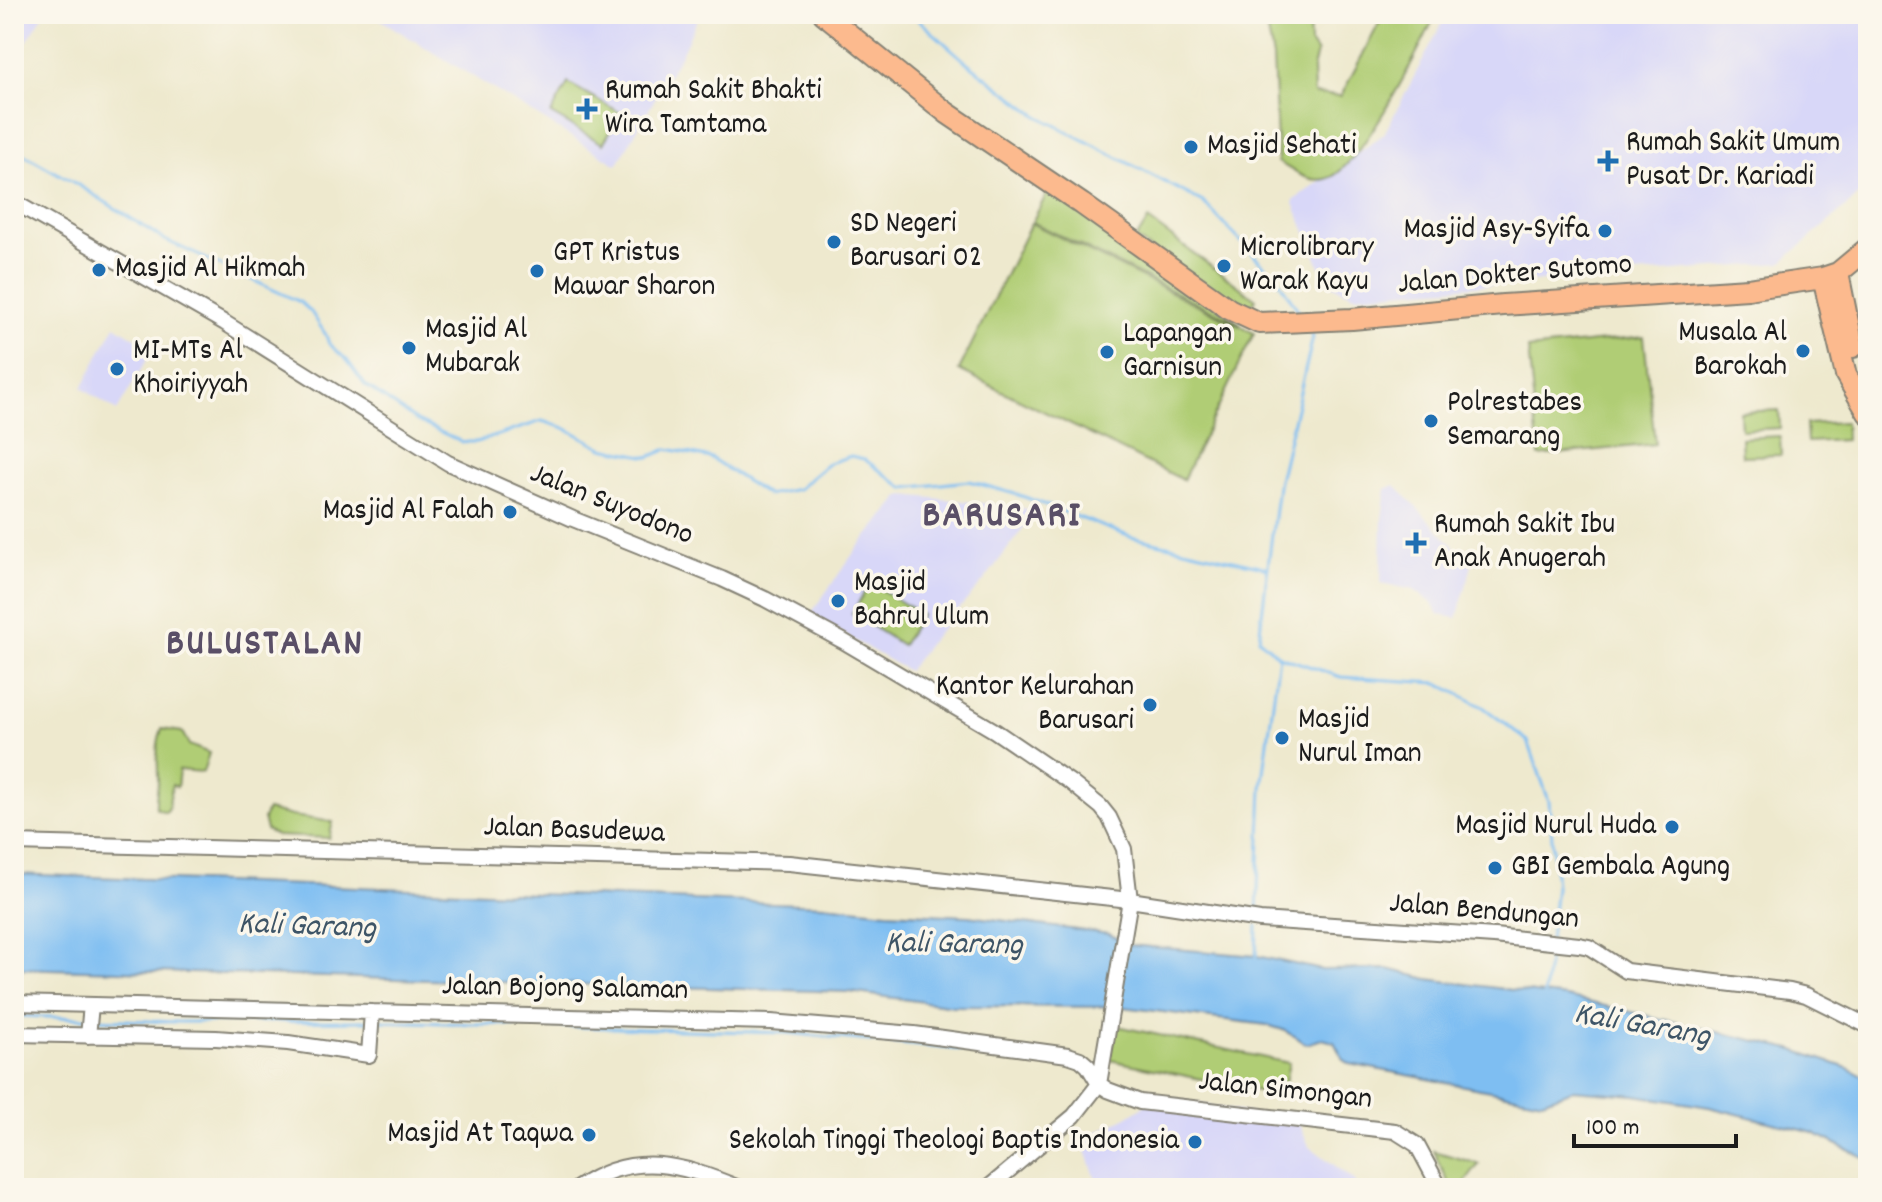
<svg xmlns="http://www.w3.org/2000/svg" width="1882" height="1202" font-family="Dekko,sans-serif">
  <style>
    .built { fill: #d8d7f8 }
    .green { fill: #b0cd74; stroke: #667448; stroke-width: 2 }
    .water { fill: #7ebef2; stroke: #4d6d87; stroke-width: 2 }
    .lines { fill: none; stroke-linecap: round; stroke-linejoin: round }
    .stream { stroke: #7ebef2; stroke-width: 3 }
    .minor-casing { stroke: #858275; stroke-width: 18 }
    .highway-casing { stroke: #858275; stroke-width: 24 }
    .minor { stroke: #fff; stroke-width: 14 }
    .highway { stroke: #fcba8e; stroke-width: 20 }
    .poi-dot { fill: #1f6fb2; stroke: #fbf7ec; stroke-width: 3 }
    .labels { text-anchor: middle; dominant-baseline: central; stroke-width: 7; stroke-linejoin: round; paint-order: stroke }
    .poi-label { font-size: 30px; fill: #1c1c1c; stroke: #fbf7ec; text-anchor: start }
    .street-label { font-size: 30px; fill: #1c1c1c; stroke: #fbf7ec }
    .water-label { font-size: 32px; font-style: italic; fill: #3e5567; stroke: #fbf7ec }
    .district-label { font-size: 38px; font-weight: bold; letter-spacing: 2px; fill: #5a4f67; stroke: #fbf7ec }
  </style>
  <rect width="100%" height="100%" fill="#fbf7ec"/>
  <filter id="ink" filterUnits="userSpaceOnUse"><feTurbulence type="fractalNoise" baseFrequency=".0125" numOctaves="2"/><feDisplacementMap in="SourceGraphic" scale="16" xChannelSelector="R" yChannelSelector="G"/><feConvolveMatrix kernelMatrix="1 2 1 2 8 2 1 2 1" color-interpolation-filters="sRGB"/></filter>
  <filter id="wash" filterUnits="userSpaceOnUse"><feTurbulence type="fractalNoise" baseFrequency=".006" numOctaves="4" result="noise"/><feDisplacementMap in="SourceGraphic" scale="32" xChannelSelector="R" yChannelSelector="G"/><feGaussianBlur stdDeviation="1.8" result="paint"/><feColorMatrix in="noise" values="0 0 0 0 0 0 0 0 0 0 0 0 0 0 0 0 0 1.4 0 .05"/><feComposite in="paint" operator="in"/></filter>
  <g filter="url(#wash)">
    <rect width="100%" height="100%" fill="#eee9ce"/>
    <!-- built -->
    <path class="built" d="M14,14h30l-30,48z
      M371,14h329l-18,38 -65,113z
      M1447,14h421v174l-87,75 -427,32 -27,-12 -34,-82 91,-67z
      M115,325l38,24 -36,62 -35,-23z
      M1395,485l77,80 -15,53 -18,-3 -8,-13 -17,-12 -33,-7 1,-64 4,-30z
      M904,495l115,12 16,5 -52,70 -50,56 -25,33 -98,-56 45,-64 45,-54z
      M1159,1096l140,27 10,23 45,34 3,8h-258l-17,-49 45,-22z"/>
    <!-- green -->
    <path class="green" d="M1265,14h35l9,4 1,25 7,10 -4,15 1,26 27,2 43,-82h52c-16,34 -75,152 -107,164 -19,7 -35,-7 -51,-16l-5,-104z
      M568,83l53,30 -18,31 -52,-30z
      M1050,188l192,137 -210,-103z
      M1148,220l108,79 -10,16 -110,-76z
      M1031,223l223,110 -71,147 -224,-110z
      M1644,337l11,107 -116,12 -11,-107z
      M1779,410l1,18 -39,2 -1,-18z
      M1845,422l1,18 -39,2 -1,-18z
      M1780,436l1,19 -39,1 -1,-18z
      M870,583l51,31 -19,31 -50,-31z
      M162,729l20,3 7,13 20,8 -6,19 -24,-2 -2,17 -5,-2 -4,25 -3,2 -9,-4c-1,-12 3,-22 2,-33 0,-18 -3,-29 4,-46z
      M267,810l25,6 41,6 -4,16 -52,-2 -11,-6 -3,-11z
      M1117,1026l172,37 -7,33 -172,-36z
      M1434,1151l45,13 -18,24h-10z"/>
    <!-- water -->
    <path class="water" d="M14,874l812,31 61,7 81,4 141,18 20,11 128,11 65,14 66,-1 40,10 138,18 225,52 59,20 18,10v81l-54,-27 -105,-26 -74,-12 -62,-5 -31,11 -192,-37 -7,-5 -9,-17 -12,-3 -15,5 -24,-14 -16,-5 -144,-18 -169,-1 -105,-14 -835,-24z"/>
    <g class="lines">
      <!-- stream -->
      <path class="stream" d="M912,14l53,47 73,55 165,86 76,79 21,32
        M14,149l66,37 85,54 135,62 11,10 15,23 3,9 18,16 18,25 52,36 45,21h15l65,-21 23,7 38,20 46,9 19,-8 43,9 56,37 31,-6 31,-26 22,-7 13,3 40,29 65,-7 53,15 109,41 137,31
        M1279,656l62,21 97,6 45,24 45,34 21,60 7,86 -6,52
        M1257,914l5,-126 17,-132 -20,-17 19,-154 35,-148 -3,-7
        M1256,958l1,-32
        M1544,995l6,-48
        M14,1016l73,2
        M94,1019l85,3 188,-1
        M378,1021l409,12 177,17 112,17"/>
    </g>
  </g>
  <g filter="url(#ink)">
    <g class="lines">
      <!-- minor casing -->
      <g class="minor-casing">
        <path id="minor" d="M14,202l211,121 223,140 125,56 149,60 43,20 78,42 152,90 75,51 31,25 8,10 15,32 6,51 -31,184 -25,32 -86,72
          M14,843l775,20 341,37 130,20 234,16 85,9 10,2 37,24 164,20 16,4 62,31
          M14,1003l757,19 143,12 154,21 12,4 8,7 11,18 9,6 32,12 255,29 22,14 23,43
          M14,1034l202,4 72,5 81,12 3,-43
          M88,1036l3,-31
          M578,1188c55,-38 103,-24 161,0"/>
      </g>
      <!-- highway casing -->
      <g class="highway-casing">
        <path id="highway" d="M824,14l123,99 135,91 147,105 30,14 93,-4 151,-14 245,-16 75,-11 15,-5 30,-25
          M1838,273l15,74
          M1823,278l23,97 22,38"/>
      </g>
      <!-- minor -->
      <use href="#minor" class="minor"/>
      <!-- highway -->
      <use href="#highway" class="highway"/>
    </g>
  </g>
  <!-- markers -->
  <g class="poi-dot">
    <path d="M583 97h8v8h8v8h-8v8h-8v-8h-8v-8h8z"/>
    <circle cx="1191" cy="147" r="8"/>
    <path d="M1604 149h8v8h8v8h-8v8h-8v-8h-8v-8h8z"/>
    <circle cx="1605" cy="231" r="8"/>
    <circle cx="834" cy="242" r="8"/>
    <circle cx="1224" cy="266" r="8"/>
    <circle cx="99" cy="270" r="8"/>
    <circle cx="537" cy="271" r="8"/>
    <circle cx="409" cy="348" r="8"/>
    <circle cx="1803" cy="351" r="8"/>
    <circle cx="1107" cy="352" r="8"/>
    <circle cx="117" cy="369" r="8"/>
    <circle cx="1431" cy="421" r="8"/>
    <circle cx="510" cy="512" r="8"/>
    <path d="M1412 531h8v8h8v8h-8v8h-8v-8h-8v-8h8z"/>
    <circle cx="838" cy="601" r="8"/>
    <circle cx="1150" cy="705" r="8"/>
    <circle cx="1282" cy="738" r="8"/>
    <circle cx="1672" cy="827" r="8"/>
    <circle cx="1495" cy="868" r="8"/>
    <circle cx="589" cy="1135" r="8"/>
    <circle cx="1195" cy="1142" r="8"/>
  </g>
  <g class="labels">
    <!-- poi labels -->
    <g class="poi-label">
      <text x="605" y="92">Rumah Sakit Bhakti<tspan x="605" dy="34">Wira Tamtama</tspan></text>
      <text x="1626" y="144">Rumah Sakit Umum<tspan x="1626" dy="34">Pusat Dr. Kariadi</tspan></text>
      <text x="1207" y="147">Masjid Sehati</text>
      <text x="850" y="225">SD Negeri<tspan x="850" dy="34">Barusari 02</tspan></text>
      <text x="1589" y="231" text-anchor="end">Masjid Asy-Syifa</text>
      <text x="1240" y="249">Microlibrary<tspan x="1240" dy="34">Warak Kayu</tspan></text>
      <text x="553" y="254">GPT Kristus<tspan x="553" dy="34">Mawar Sharon</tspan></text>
      <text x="115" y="270">Masjid Al Hikmah</text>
      <text x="425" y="331">Masjid Al<tspan x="425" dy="34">Mubarak</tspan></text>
      <text x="1787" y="334" text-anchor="end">Musala Al<tspan x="1787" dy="34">Barokah</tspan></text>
      <text x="1123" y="335">Lapangan<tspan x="1123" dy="34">Garnisun</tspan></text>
      <text x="133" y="352">MI-MTs Al<tspan x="133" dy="34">Khoiriyyah</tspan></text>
      <text x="1447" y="404">Polrestabes<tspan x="1447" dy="34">Semarang</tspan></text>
      <text x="494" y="512" text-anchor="end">Masjid Al Falah</text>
      <text x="1434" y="526">Rumah Sakit Ibu<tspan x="1434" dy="34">Anak Anugerah</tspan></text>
      <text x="854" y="584">Masjid<tspan x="854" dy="34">Bahrul Ulum</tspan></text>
      <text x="1134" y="688" text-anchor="end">Kantor Kelurahan<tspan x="1134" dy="34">Barusari</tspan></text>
      <text x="1298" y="721">Masjid<tspan x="1298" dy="34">Nurul Iman</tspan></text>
      <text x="1656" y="827" text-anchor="end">Masjid Nurul Huda</text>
      <text x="1511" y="868">GBI Gembala Agung</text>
      <text x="573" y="1135" text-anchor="end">Masjid At Taqwa</text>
      <text x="1179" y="1142" text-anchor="end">Sekolah Tinggi Theologi Baptis Indonesia</text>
    </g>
    <!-- street labels -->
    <g class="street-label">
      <text transform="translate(1515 276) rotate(-5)">Jalan Dokter Sutomo</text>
      <text transform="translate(611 506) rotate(22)">Jalan Suyodono</text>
      <text transform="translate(574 832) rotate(2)">Jalan Basudewa</text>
      <text transform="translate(1484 913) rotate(5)">Jalan Bendungan</text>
      <text transform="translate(565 990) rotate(1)">Jalan Bojong Salaman</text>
      <text transform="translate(1285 1092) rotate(6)">Jalan Simongan</text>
    </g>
    <!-- water labels -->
    <g class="water-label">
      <text transform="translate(307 928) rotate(2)">Kali Garang</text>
      <text transform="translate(954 946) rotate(1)">Kali Garang</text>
      <text transform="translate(1642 1027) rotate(10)">Kali Garang</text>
    </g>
    <!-- district labels -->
    <g class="district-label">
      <text x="1002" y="517">BARUSARI</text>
      <text x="265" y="645">BULUSTALAN</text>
    </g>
  </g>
  <!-- margin -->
  <rect width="1882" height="1202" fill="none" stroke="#fbf7ec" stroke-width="48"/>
  <!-- scale -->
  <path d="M1574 1134v12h162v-12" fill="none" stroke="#1c1c1c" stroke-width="4"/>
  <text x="1586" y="1134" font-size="24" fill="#1c1c1c" stroke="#fbf7ec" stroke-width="6" paint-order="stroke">100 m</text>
</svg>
